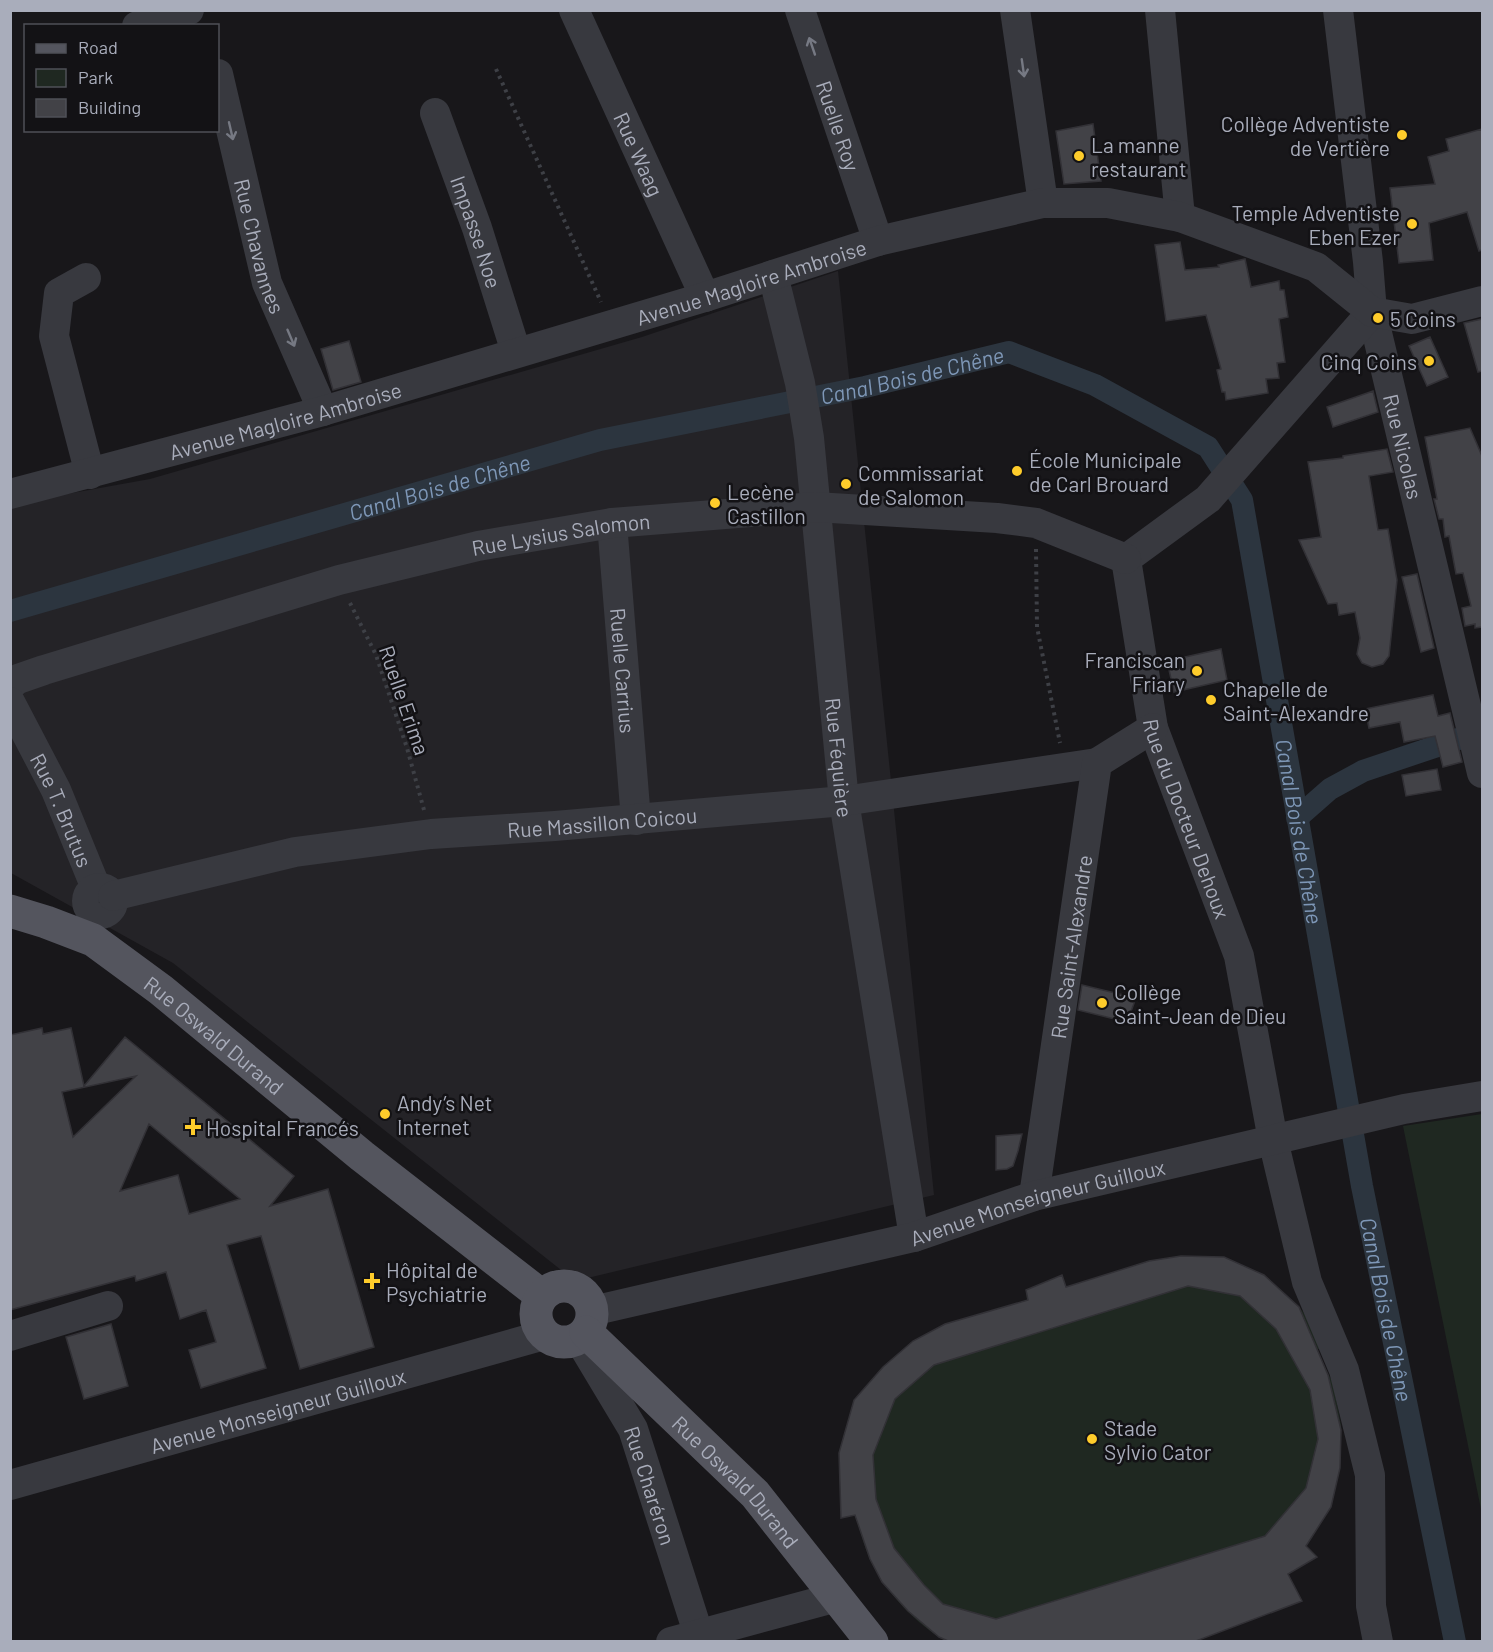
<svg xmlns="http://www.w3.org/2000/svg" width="1493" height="1652" font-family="Barlow,sans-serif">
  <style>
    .built { fill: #242327 }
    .green { fill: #1f2821 }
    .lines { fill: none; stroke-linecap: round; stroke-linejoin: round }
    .canal { stroke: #2c353f; stroke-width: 22 }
    .building { fill: #424247; stroke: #323136; stroke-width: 1.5; fill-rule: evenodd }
    .path { stroke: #3e4046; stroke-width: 4; stroke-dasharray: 3 4.5; stroke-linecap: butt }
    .minor { stroke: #38393f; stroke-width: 30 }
    .major { stroke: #54555e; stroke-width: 33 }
    .oneway { stroke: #767983 }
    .poi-dot { fill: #fecc2b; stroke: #131215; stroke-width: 2 }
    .labels { text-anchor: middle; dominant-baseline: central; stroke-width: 5; stroke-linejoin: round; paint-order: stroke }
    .poi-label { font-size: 21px; fill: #a9adbb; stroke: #131215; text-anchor: start }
    .street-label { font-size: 21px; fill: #a9adbb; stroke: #131215 }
    .water-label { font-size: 22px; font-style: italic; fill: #7e97b7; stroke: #131215 }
  </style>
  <rect width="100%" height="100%" fill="#18171a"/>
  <!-- built -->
  <path class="built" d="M838,271l96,924 -359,86 -402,-318 -162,-90v-369l139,-25 492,-142z"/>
  <!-- green -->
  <path class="green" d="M1482,1114v400l-79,-388z
    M1181,1256l43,1 40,18 36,33 28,37 -12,5 17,33 8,42 -1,43 -9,39 -25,39 11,11 -29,17 14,27 -107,40 -247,1c-31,-16 -63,-51 -78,-82 -6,-14 -10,-30 -15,-45l-14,3 -2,-65 15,-53 29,-33 30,-26 32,-17 82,-24 -1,-10 36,-15 4,12z"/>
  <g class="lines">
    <!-- canal -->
    <g class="canal">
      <path id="s1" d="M10,611l590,-171 265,-53 144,-35 86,33 113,62 34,53 120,686 93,456"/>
      <path d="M1297,818l33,-29 33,-18 119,-40"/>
    </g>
  </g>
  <!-- building -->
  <path class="building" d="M1093,124l8,57 -37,3 -8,-53z
    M1482,129v121l-3,1 -12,-39 -38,11 4,37 -34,3 -9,-75 45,-4 -7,-27 21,-6 -3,-12z
    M1180,242l5,28 34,-3 -1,-2 27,-6 6,28 28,-6 1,9h4l4,27 -9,2 6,43 -8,1 2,15 -13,1 2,14 -42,7 -1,-8h-3l-5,-22 4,-1 -15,-54 -40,6 -11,-76z
    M1482,319v52l-4,1 -14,-49z
    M1430,337l18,40 -21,9 -18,-40z
    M349,341l12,41 -28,8 -12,-41z
    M1373,391l5,21 -45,15 -6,-20z
    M1470,428l12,28v171l-7,1v-4l-10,2 -3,-18 9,-2 -8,-33 -7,1 -7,-38 -4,1 -2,-18h-4l-5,-20h3l-12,-62z
    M1387,449l6,23 -24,4 9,54 10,-1 9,51 -8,76 -6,8 -11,3 -10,-4 -5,-9 3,-16 -5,-26 -16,3 -2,-12 -9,1 -29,-64 22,-3 -13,-75 35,-4v-2z
    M1417,574l17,74 -13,4 -19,-75z
    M1221,649l6,31 -53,12 -7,-31z
    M1433,695l5,21 12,-3 12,49 -19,5 -8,-31 -31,6 -4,-20 -31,6 -4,-19z
    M1437,769l4,21 -35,6 -4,-21z
    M1082,985l54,13 -9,24 -49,-12z
    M42,1028l1,6 28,-6 13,58 41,-49 169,139 -24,30 58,-17 46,158 -74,22 -39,-133 -34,9 39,123 -65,20 -12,-38 27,-8 -10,-32 -26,9 -14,-47 -30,9 -1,-5 -125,34v-275zM136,1076l-63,61 -11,-45zM149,1124l48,40 43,35 -51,15 -11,-39 -58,16z
    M1022,1134l-4,17 -5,15 -6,3 -11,1v-34z
    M1181,1256l43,1 40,18 35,32 29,68 13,55 -1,38 -9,39 -25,39 11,11 -29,17 14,27 -106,40h-248l-9,-4 -31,-26 -26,-29 -12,-23 -15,-44 -14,3 -2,-65 15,-53 29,-33 30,-26 32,-17 83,-24 -2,-10 36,-15 4,12 83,-26zM1188,1286l52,10 36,33 34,61 8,49 -12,49 -41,48 -269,83 -53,-15 -19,-19 -30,-37 -18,-49 -3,-44 22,-56 39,-34z
    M111,1324l17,62 -44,13 -18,-62z"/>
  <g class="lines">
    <!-- path -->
    <path class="path" d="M496,69l105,233
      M1036,549l1,78 23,116
      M350,603l26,52 31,93 17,62"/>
    <!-- minor -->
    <g class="minor">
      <path id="s2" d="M574,10l131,287"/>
      <path id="s3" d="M800,10l78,231"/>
      <path d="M1015,10l28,193"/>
      <path d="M1160,10l20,207"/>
      <path id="s4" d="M1338,10l30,252 4,50 110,461"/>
      <path d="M137,26l52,-16"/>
      <path id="s5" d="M218,74l49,209 56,128"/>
      <path id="s6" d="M435,113l42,115 39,124"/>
      <path id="s7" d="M773,275l27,108 9,55 35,363 70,436"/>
      <path d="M86,278l-27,15 -5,43 36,138"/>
      <path id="s8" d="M1372,312l-164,187 -82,60 27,169 86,228 34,184 34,142 37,88 26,105 1,131 7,36"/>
      <path id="s9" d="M10,494l313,-83 382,-114 173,-56 165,-38h65l72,14 136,50 56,45 40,7 70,-18"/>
      <path id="s10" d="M612,523l24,297"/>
      <path id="s11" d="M10,685l8,-6 26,-9 295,-90 139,-34 134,-23 203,-16 182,11 39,5 90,36"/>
      <path id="s12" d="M10,702l46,88 40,98"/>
      <circle cx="100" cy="901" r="13"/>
      <path id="s13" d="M113,896l182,-44 136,-18 124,-8 289,-25 253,-38"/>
      <path id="s14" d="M1034,1196l63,-433 56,-35"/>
      <path id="s15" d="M592,1311l322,-74 120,-41 370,-87 78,-13"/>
      <path d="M10,1336l98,-30"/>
      <path id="s16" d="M579,1339l54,90 68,213"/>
      <path id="s17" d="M10,1485l534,-150"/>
      <path d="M671,1642l166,-45"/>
    </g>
    <!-- major -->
    <g class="major">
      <path id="s18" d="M10,911l36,11 47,18 68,50 201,166 180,140"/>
      <circle cx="564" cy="1314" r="28"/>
      <path id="s19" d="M586,1332l169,162 117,148"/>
    </g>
  </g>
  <!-- one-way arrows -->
  <defs><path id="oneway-shaft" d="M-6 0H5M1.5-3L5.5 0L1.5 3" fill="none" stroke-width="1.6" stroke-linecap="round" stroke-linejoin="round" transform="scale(1.5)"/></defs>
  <g class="oneway">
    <use href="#oneway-shaft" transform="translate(812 46) rotate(-109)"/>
    <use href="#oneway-shaft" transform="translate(1023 68) rotate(82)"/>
    <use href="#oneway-shaft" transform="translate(231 131) rotate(77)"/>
    <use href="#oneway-shaft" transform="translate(291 338) rotate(67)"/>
  </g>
  <!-- markers -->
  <g class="poi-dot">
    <circle cx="1402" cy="135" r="6"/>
    <circle cx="1079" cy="156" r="6"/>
    <circle cx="1412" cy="224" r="6"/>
    <circle cx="1378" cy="318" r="6"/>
    <circle cx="1429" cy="361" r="6"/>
    <circle cx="1017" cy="471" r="6"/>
    <circle cx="846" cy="484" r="6"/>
    <circle cx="715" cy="503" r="6"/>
    <circle cx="1197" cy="671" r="6"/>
    <circle cx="1211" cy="700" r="6"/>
    <circle cx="1102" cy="1003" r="6"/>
    <circle cx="385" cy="1114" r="6"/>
    <path d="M190 1118h6v6h6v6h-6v6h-6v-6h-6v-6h6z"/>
    <path d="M369 1272h6v6h6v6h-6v6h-6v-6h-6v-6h6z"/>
    <circle cx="1092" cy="1439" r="6"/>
  </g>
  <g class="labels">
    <!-- poi labels -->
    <g class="poi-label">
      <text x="1390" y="123" text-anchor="end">Collège Adventiste<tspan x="1390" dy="24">de Vertière</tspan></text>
      <text x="1091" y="144">La manne<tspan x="1091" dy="24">restaurant</tspan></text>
      <text x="1400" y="212" text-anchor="end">Temple Adventiste<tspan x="1400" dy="24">Eben Ezer</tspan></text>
      <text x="1390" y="318">5 Coins</text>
      <text x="1417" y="361" text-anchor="end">Cinq Coins</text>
      <text x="1029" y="459">École Municipale<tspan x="1029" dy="24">de Carl Brouard</tspan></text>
      <text x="858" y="472">Commissariat<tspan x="858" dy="24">de Salomon</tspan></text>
      <text x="727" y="491">Lecène<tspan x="727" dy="24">Castillon</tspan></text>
      <text x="1185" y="659" text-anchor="end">Franciscan<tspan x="1185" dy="24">Friary</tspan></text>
      <text x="1223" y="688">Chapelle de<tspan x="1223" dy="24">Saint-Alexandre</tspan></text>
      <text x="1114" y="991">Collège<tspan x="1114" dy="24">Saint-Jean de Dieu</tspan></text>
      <text x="397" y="1102">Andy’s Net<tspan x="397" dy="24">Internet</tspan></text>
      <text x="206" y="1127">Hospital Francés</text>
      <text x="386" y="1269">Hôpital de<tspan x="386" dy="24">Psychiatrie</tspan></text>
      <text x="1104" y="1427">Stade<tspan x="1104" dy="24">Sylvio Cator</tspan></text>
    </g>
    <!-- street labels -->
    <g class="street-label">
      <text stroke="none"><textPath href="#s3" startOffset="122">Ruelle Roy</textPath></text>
      <text stroke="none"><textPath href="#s2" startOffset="158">Rue Waag</textPath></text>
      <text stroke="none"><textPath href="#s6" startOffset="126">Impasse Noe</textPath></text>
      <text stroke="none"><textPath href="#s5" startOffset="177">Rue Chavannes</textPath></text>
      <text stroke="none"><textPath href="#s9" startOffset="771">Avenue Magloire Ambroise</textPath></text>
      <text stroke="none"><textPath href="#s9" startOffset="285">Avenue Magloire Ambroise</textPath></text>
      <text stroke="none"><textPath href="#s4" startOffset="442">Rue Nicolas</textPath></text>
      <text stroke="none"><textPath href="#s11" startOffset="573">Rue Lysius Salomon</textPath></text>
      <text stroke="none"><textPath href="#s10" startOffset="148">Ruelle Carrius</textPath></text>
      <text transform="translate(405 700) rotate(71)">Ruelle Erima</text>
      <text stroke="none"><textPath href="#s7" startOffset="488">Rue Féquière</textPath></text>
      <text stroke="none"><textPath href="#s12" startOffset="120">Rue T. Brutus</textPath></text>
      <text stroke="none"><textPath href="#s8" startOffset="618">Rue du Docteur Dehoux</textPath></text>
      <text stroke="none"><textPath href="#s13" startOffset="496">Rue Massillon Coicou</textPath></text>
      <text stroke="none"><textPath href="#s14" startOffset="252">Rue Saint-Alexandre</textPath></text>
      <text stroke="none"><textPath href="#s18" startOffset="242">Rue Oswald Durand</textPath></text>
      <text stroke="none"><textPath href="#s15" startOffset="459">Avenue Monseigneur Guilloux</textPath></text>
      <text stroke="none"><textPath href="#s17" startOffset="278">Avenue Monseigneur Guilloux</textPath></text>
      <text stroke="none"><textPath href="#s19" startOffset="212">Rue Oswald Durand</textPath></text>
      <text stroke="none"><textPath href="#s16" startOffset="164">Rue Charéron</textPath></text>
    </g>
    <!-- water labels -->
    <g class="water-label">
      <text stroke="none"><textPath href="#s1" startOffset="933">Canal Bois de Chêne</textPath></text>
      <text stroke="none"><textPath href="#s1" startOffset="447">Canal Bois de Chêne</textPath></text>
      <text stroke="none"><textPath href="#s1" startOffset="1653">Canal Bois de Chêne</textPath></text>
      <text stroke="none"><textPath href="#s1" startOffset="2139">Canal Bois de Chêne</textPath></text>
    </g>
  </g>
  <!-- border -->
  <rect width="1493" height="1652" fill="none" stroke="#a9adbb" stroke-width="24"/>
  <!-- legend -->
  <rect x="24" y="24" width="195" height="108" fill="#131215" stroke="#4f5057" stroke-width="1.5"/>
  <rect x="36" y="44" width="30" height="9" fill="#54555e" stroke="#4f5057" stroke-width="1.5"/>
  <text x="78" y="54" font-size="18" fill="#a9adbb">Road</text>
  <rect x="36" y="69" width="30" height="18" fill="#1f2821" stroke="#4f5057" stroke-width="1.5"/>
  <text x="78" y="84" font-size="18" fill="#a9adbb">Park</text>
  <rect x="36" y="99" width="30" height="18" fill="#424247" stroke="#4f5057" stroke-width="1.5"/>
  <text x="78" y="114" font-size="18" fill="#a9adbb">Building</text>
</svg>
